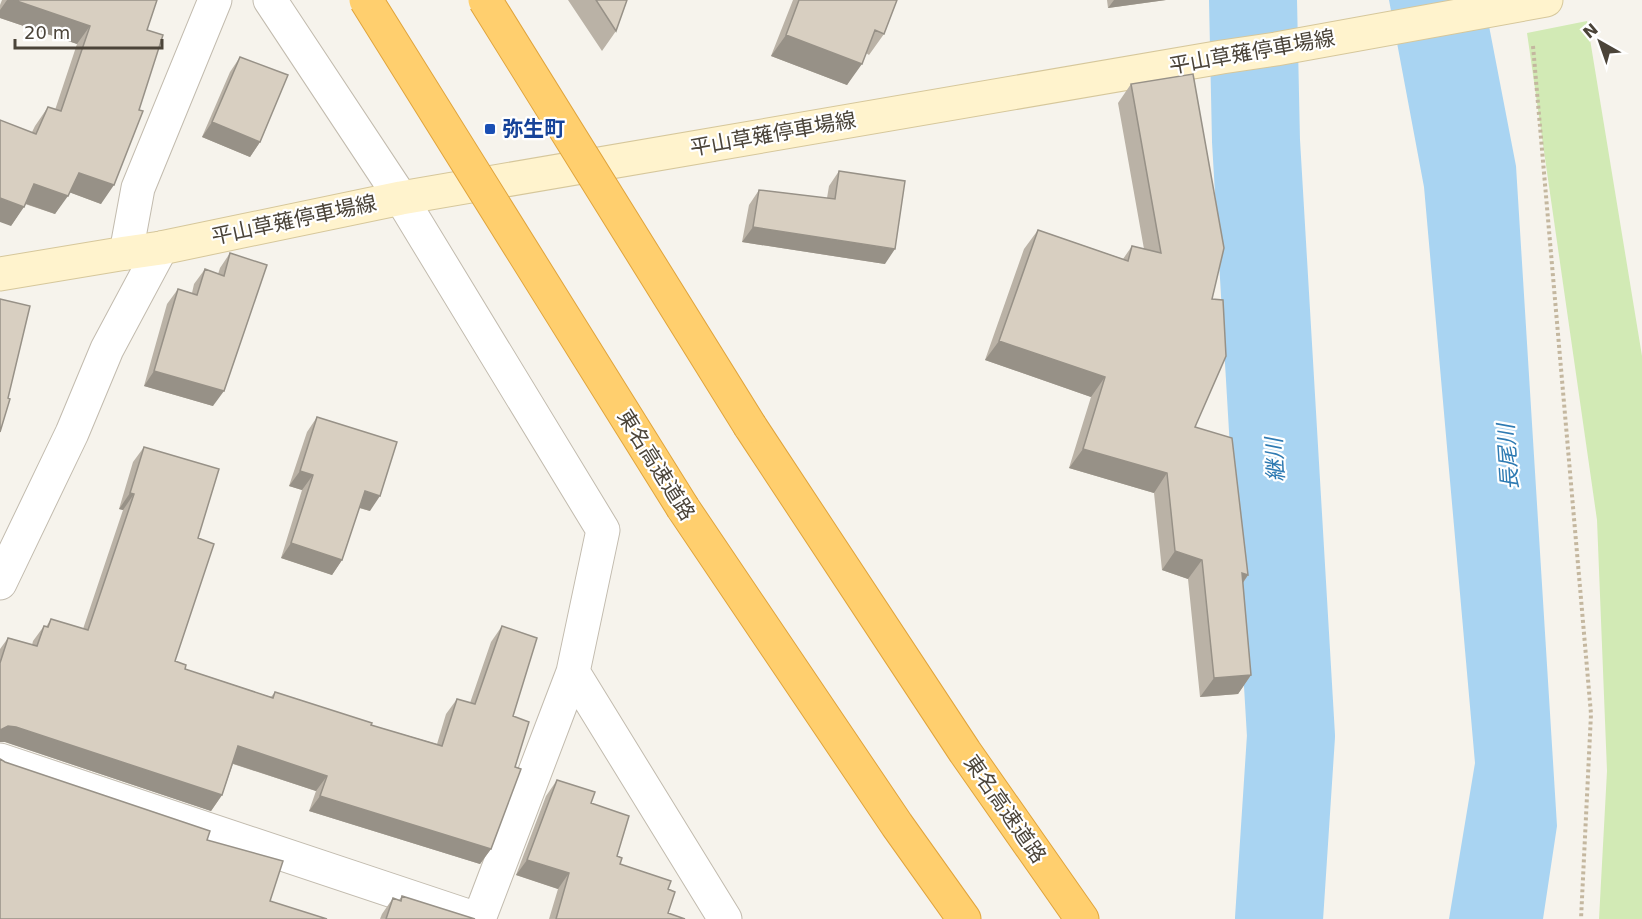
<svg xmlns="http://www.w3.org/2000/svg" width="1642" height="919" font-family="'DejaVu Sans','Noto Sans JP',sans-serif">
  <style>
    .green { fill: #d2eab5 }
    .water { fill: #a9d4f2 }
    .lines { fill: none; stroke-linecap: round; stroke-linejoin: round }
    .river { stroke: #a9d4f2; stroke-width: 88 }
    .minor-casing { stroke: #c2bbae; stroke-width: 35 }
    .secondary-casing { stroke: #d6c79b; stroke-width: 35 }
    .motorway-casing { stroke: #e0a43c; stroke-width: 35 }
    .path { stroke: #c4b79f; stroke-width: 4; stroke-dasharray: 3 3; stroke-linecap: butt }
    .minor { stroke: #fff; stroke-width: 33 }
    .secondary { stroke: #fff3cd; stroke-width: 33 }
    .motorway { stroke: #ffcf6e; stroke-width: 33 }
    .motorway-bridge-casing { stroke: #e0a43c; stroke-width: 35; stroke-linecap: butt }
    .motorway-bridge { stroke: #ffcf6e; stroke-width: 33 }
    .wall { fill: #bab2a6 }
    .shaded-wall { fill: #979187 }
    .building { fill: #d8cfc1; stroke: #979187; stroke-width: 1.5 }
    .transit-dot { fill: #1a4fb4; stroke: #fff; stroke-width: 2 }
    .labels { text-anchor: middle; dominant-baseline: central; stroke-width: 4.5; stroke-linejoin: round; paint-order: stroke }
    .street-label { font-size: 21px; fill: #4b4439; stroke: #fff }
    .transit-label { font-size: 21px; font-weight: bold; fill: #164399; stroke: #fff; text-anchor: start }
    .water-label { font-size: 22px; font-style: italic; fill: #2e7ab2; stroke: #fff }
  </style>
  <rect width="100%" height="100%" fill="#f6f3ec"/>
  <!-- green -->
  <path class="green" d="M1587,21l55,335v563h-43l8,-148 -10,-251 -70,-487z"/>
  <!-- water -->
  <path class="water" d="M1389,0h95l32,166 41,660 -14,93h-94l26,-156 -51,-576z"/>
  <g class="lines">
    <!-- river -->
    <path class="river" d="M1253,0l3,141 35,595 -12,183"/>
    <!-- minor casing -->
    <g class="minor-casing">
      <path id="minor" d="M270,0l131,198 202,332 -30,142 -94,247
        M126,253l12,-65 77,-188
        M0,583l72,-150 35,-84 54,-101
        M573,672l152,247
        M0,760l477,159"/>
    </g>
    <!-- secondary casing -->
    <g class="secondary-casing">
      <path id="secondary" d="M0,274l126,-21 35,-5 240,-50 821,-141 54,-8 270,-49"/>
    </g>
    <!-- motorway casing -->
    <g class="motorway-casing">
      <path id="motorway" d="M750,426l215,326 117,167
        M683,508l214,317 67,94"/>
    </g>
    <!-- path -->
    <path class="path" d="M1533,46l58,668 -10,205"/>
    <!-- minor -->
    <use href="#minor" class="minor"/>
    <!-- secondary -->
    <use href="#secondary" class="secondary"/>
    <!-- motorway -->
    <use href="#motorway" class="motorway"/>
    <!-- motorway-bridge casing -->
    <g class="motorway-bridge-casing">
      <path id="motorway-bridge" d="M366,0l317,508
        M485,0l265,426"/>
    </g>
    <!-- motorway-bridge -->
    <use href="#motorway-bridge" class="motorway-bridge"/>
  </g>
  <!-- wall -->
  <path class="wall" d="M2,0h155l-10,30 -46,174 -32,-12 -14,22 -30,-10 -14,22 21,-94 3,-6 13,-19 7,3 22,-66 -77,-26v-13z
    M568,0h59l-11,31 -14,20z
    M793,0h104l-13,34 -15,21 -3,-2 -19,32 -76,-29z
    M1107,0h59l-58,8z
    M240,57l20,85 -10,15 -48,-20 28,-65z
    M1131,84l81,215 -17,128 53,148 -5,8 8,92 -13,19 -38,3 -12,-118 -26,-9 -8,-77 -85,-25 22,-71 -106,-37 39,-111 14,-19 85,29 9,-13 12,3 -26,-146z
    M839,171l46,93 -143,-22 7,-37 10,-15 68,8 2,-12z
    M230,253l-17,153 -69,-20 23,-82 11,-15 14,4 2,-9 11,-15 13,5 2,-6z
    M317,417l53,94 -11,-3 -17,52 -10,15 -51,-17 21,-68 -13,-4 18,-54z
    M144,447l54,91 -23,123 10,8 86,28 4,-5 96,33 66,19 9,-30 11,-15 13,4 21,-61 11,-16 11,90 -22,133 -11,15 -171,-53 7,-20 -83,-27 -11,31 -11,16 -206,-69h-5v-93l8,-11 24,7 1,-4 11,-15 2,1 5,-8 32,10 40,-119 -4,-1 14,-47z
    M557,780l34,23 29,61 48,25v24l17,6h-136l9,-30 -42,-14 30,-79z
    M402,896l73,23h-95l2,-5 11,-16 6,2z"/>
  <!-- shaded-wall -->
  <path class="shaded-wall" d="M7,0h7l76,26 -13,18 -77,-26v-8z
    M1114,0h52l-58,8z
    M786,35l76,29 -15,21 -76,-29z
    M212,122l48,20 -10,15 -48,-20z
    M79,173l35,12 -13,19 -35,-13z
    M34,184l34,12 -13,18 -34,-12z
    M0,198l24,9 -13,19 -11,-4z
    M753,227l142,22 -10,15 -143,-22z
    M999,341l106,36 -14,20 -106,-37z
    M154,371l70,20 -11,15 -69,-20z
    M1083,449l84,24 -13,20 -85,-25z
    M300,471l13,4 -11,15 -13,-4z
    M365,491l15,5 -10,15 -16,-5z
    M130,493l4,1 -11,16 -4,-1z
    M291,543l51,17 -10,15 -51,-17z
    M1175,551l27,9 -14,19 -26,-9z
    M1242,573l6,2 -13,19z
    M1251,675l-13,19 -38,3 14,-19z
    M8,726l8,1 206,68 -11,16 -206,-69h-5v-12z
    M238,746l89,30 -11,15 -88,-29z
    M320,796l171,53 -11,15 -171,-53z
    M527,860l42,13 -11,16 -42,-14z"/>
  <!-- building -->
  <path class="building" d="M14,0h143l-10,30 16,5 -24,75 4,1 -29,74 -35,-12 -11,23 -34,-12 -10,23 -24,-9v-78l36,14 12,-27 13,4 29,-85z
    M596,0h31l-11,31z
    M799,0h98l-13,34 -9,-4 -13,34 -76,-29z
    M240,57l48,18 -28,67 -48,-20z
    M1193,74l31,174 -12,51 11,1 3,56 -31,71 37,11 16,137 -6,-2 9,102 -37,3 -12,-118 -27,-9 -8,-78 -84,-24 22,-72 -106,-36 39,-111 90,31 4,-15 29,7 -30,-169z
    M839,171l66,10 -10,68 -142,-22 6,-37 76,9z
    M230,253l37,12 -43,126 -70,-20 24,-82 19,6 8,-26 19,7z
    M0,299l30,7 -22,92 2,1 -10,33z
    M317,417l80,25 -17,54 -15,-5 -23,69 -51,-17 22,-68 -13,-4z
    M144,447l75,22 -21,69 16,6 -39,117 11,4 -1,4 88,29 2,-6 97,31 -1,2 71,21 15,-47 18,5 27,-78 35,12 -24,78 16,6 -14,45 6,2 -30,80 -171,-53 7,-20 -89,-30 -16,49 -206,-68 -8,-1 -8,4v-67l8,-25 29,8 7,-20 4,1 3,-8 37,11 46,-136 -4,-1z
    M0,759l5,3 205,69 -3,9 76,21 -13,40 57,18h-327z
    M557,780l38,12 -4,11 38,13 -12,40 5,2 -2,6 51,17 -3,8 7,3 -7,21 17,6h-129l13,-46 -42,-13z
    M402,896l73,23h-89l7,-21 8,3z"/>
  <!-- markers -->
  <rect class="transit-dot" x="484" y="123" width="12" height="12" rx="3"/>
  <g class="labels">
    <!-- street labels -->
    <g class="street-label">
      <text transform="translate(1252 52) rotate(-10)">平山草薙停車場線</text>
      <text transform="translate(773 134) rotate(-10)">平山草薙停車場線</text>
      <text transform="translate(294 220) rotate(-12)">平山草薙停車場線</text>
      <text transform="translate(656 465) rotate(58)">東名高速道路</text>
      <text transform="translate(1005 809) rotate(55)">東名高速道路</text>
    </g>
    <!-- transit labels -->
    <g class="transit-label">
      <text x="502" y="129">弥生町</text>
    </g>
    <!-- water labels -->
    <g class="water-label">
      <text transform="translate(1508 457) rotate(-94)">長尾川</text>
      <text transform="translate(1275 460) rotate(-93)">継川</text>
    </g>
  </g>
  <!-- north arrow -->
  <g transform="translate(1600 42) rotate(320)" stroke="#ffffff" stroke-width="4.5" paint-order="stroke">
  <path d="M0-4.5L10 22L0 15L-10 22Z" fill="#4b4439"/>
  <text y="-9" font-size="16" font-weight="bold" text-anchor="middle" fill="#4b4439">N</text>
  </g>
  <!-- scale -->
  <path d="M15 39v9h147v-9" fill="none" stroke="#4b4439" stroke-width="3"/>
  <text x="24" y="39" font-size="18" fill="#4b4439" stroke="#ffffff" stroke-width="4.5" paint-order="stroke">20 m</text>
</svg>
